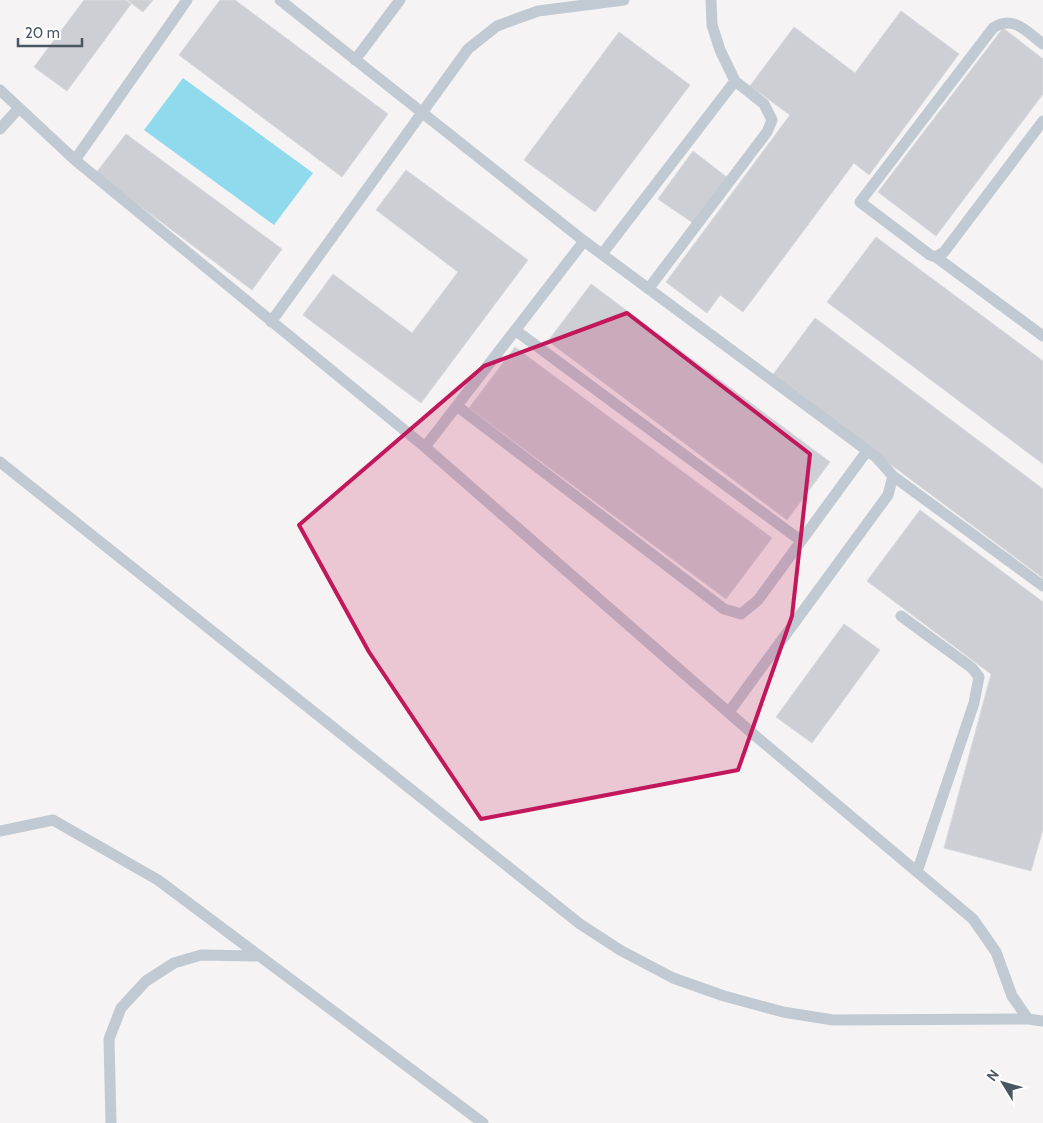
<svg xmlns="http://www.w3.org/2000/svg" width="1043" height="1123" font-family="Cabin,sans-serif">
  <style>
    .water { fill: #90daee }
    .building { fill: #cdcfd5; stroke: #d7d9de }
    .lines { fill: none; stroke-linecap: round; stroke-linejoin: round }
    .service { stroke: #c1cad2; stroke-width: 11 }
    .marked { fill: #c2185b; fill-opacity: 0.2; stroke: #c2185b; stroke-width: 4; stroke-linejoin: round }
  </style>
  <rect width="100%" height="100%" fill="#f5f3f3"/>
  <!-- water -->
  <path class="water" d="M183,78l130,95 -39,52 -130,-95z"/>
  <!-- building -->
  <path class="building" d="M84,0h41l6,4 -64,87 -33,-24z
    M127,0h26l-10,12z
    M220,0h15l153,114 -46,63 -163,-122z
    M901,11l58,43 -90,121 -15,-12 -111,149 -23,-17 -13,18 -41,-31 124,-167 -40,-29 44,-59 61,46z
    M1003,28l40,31v35l-107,142 -58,-44z
    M619,32l71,53 -95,127 -71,-52z
    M126,134l156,115 -30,41 -156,-117z
    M693,151l35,27 -35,45 -35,-24z
    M406,170l122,90 -107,143 -118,-88 30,-41 79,59 46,-61 -82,-62z
    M876,237l167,124v103l-216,-162z
    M591,284l239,178 -43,58 -239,-179z
    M815,318l228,171v89l-271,-202z
    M515,347l257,191 -46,61 -257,-191z
    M920,510l123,92v227l-12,42 -87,-23 47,-174 -124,-93z
    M844,624l36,26 -68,93 -36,-26z"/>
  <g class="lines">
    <!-- service -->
    <path class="service" d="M280,0l304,241 292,216 17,19 -5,19 -159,217
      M1043,44c-16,-12 -30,-30 -50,-16l-133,174 70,53 6,2 107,79
      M355,60l45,-60
      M0,90l75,70 350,287 327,286 221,186 23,33 16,44 16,23
      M0,129l19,-21
      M75,160l112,-160
      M602,254l133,-173
      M936,257l8,-5 99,-131
      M649,288l118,-156 5,-12 -8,-16 -29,-23 -15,-31 -8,-25 -1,-25
      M271,322l197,-273 29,-23 41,-15 86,-11
      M515,330l285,210
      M457,406l267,203 17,5 17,-14 109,-149
      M425,447l159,-206
      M0,462l580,462 40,26 53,28 51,18 59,16 50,8 195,-1 15,2
      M893,476l150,110
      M901,616l71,52 7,9 -5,26 -57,169
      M0,831l53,-11 105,60 325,243
      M111,1123l-2,-84 12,-31 25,-27 28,-18 27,-8 59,1"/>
  </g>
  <!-- marked area -->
  <path class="marked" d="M627,313l183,141 -18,162 -54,154 -257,49 -112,-167 -70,-127 185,-159z"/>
  <!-- north arrow -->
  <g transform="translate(1003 1083) rotate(307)" stroke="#ffffff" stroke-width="4" paint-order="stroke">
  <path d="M0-4L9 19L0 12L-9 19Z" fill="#4a5661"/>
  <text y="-8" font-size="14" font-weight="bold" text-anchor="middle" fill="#4a5661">N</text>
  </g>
  <!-- scale -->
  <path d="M18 38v8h64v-8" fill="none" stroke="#4a5661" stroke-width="2.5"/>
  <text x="25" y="38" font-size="15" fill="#4a5661" stroke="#ffffff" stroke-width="4" paint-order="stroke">20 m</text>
</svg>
